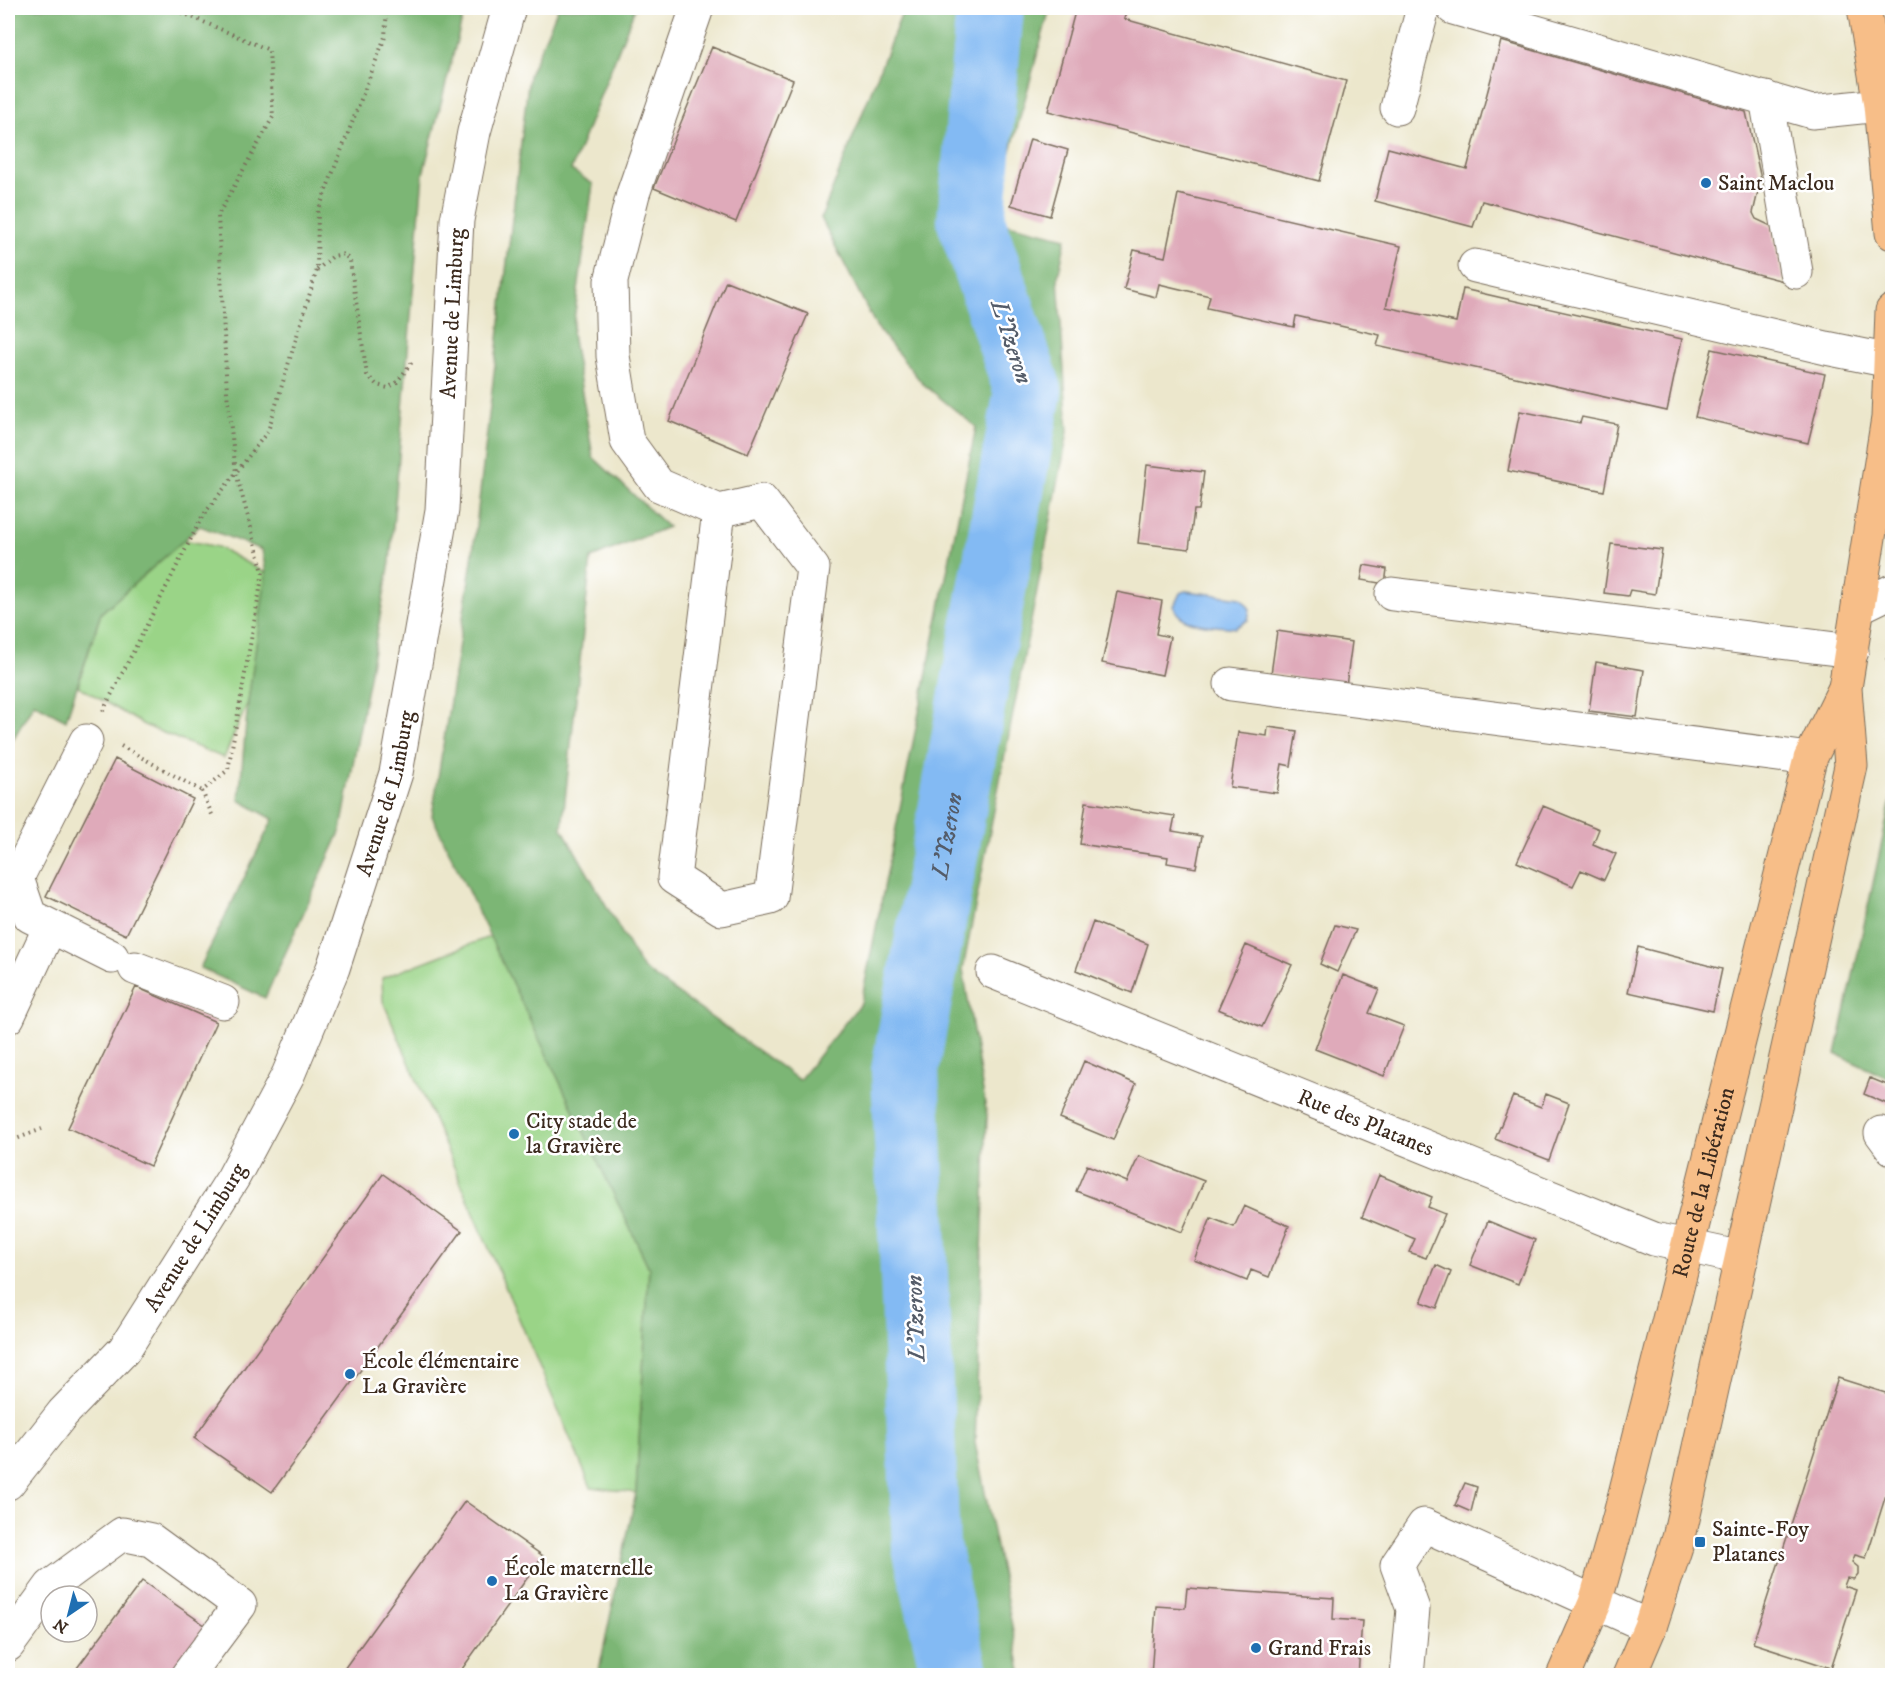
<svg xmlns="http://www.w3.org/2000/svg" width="1900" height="1683" font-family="'IM FELL DW Pica',serif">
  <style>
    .green { fill: #9ad487; stroke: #6a7f52; stroke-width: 1.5 }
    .forest { fill: #7bb674; stroke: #5b7049; stroke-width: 1.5 }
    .water { fill: #83baf3; stroke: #5f7288; stroke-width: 1.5 }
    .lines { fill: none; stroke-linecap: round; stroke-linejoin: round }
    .river { stroke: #83baf3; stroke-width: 68 }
    .building { fill: #dfaaba }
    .minor-casing { stroke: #796c5b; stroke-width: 35 }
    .major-casing { stroke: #796c5b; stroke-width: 35 }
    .path { stroke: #796c5b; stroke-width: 4; stroke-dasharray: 1.5 4.5; stroke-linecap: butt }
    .minor { stroke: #fff; stroke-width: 33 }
    .major { stroke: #f7be88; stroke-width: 33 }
    .poi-dot { fill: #1f6fb2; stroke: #fff; stroke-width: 2 }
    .labels { text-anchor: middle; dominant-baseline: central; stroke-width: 5; stroke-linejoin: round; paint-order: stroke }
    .poi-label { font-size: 22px; fill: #3b2a1e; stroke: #fff; text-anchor: start }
    .street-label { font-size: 22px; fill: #3b2a1e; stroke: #fff }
    .water-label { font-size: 24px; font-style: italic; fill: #545c69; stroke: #fff }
  </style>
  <rect width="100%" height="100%" fill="#fff"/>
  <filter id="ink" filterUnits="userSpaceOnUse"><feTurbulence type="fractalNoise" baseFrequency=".0167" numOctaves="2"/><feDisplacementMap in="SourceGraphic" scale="12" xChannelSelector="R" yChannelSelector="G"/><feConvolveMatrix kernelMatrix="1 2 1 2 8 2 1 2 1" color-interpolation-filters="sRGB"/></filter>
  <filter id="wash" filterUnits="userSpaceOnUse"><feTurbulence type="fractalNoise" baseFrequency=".008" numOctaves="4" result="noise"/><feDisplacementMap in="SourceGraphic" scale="24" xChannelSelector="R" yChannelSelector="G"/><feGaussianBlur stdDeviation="1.35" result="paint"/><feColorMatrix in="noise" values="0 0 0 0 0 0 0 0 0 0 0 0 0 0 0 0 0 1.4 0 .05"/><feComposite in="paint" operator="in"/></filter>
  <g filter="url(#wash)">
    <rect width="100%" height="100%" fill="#ece7cc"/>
    <!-- green -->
    <path class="green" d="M184,540l34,7 49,27 -19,128 -24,56 -80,-33 -66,-39 23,-73z
      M497,934l152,334 -13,225 -45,-6 -208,-486 -1,-23z"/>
    <!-- forest -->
    <path class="forest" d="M8,8h457l-42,166 -33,388 -49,268 -76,168 -65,-30 73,-149 -34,-19 9,-98 18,-128 -4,-24 -62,-24 -99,87 -35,107 -32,-17 -26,45z
      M558,8h77l-64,162 22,14 -21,150 21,123 75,70 -77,31 -29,270 80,140 157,112 62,-77 115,-576 -54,-44 -46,-57 -55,-108 83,-210h146l-58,212 74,18 -8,39 10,155 -105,537 24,147 -12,327 47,232h-424l38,-182 13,-225 -217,-452 40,-256 57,-485z
      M1892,796v284l-56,-26z"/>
    <!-- water -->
    <path class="water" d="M1186,591l55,7 9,11 -2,11 -13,8c-19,-3 -56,0 -61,-22l6,-13z"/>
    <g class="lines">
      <!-- river -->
      <path class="river" id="s1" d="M955,1676l-29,-130 -21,-475 123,-680 -57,-170 19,-213"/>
    </g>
    <g id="blocks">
      <!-- building -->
      <path class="building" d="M1076,8h51l-3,11 222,62 -27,100 -271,-70z
        M1501,41l245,71 15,67 -8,34 3,6 15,7 12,55 -301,-80 -9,26 -98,-26 13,-53 79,21z
        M712,47l81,33 -57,142 -82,-34z
        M1030,139l38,11 -18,66 -39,-11z
        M1178,194l223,52 -15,61 70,15 7,-33 219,50 -15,72 -290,-65 3,-11 -84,-19 -2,11 -87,-19 3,-12 -51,-12 -3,13 -32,-8 10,-39 31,7z
        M726,281l82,33 -60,140 -79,-33z
        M1712,349l113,25 -17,69 -113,-26z
        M1520,411l60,12 2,-6 35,7 -13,67 -96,-20z
        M1147,465l57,7 -5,38h-5l-5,39 -51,-6z
        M1611,544l51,6 -7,44 -25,-4 -2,6 -24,-3z
        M1364,565l23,4 -2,15 -24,-4z
        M1117,592l45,9 -6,33 14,3 -8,38 -60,-12z
        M1277,631l75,11 -6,44 -75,-12z
        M1596,662l48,8 -7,47 -48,-6z
        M1268,727l29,4 -6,35 -9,-2 -5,29 -47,-6 8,-55 29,4z
        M115,759l78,40 -67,136 -80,-39z
        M1086,802l89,14 -3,15 30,5 -6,32 -29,-5 1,-6 -88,-13z
        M1543,806l56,23 -6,15 23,10 -12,26 -23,-10 -8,16 -56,-24z
        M1093,922l55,22 -16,49 -56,-23z
        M1335,925l21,5 -19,42 -17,-8z
        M1246,945l46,20 -30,62 -44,-18z
        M1638,947l84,22 -9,42 -85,-19z
        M1343,975l36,14 -10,24 35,13 -20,50 -69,-27z
        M136,987l80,35 -66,144 -82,-38z
        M1084,1061l52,23 -23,56 -53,-22z
        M1870,1078l22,9v19l-28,-12z
        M1546,1094l23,9 -20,57 -54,-21 18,-43 28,11z
        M1139,1156l65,25 -22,51 -106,-41 11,-26 40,17z
        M383,1174l79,57 -190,261 -78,-54z
        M1379,1175l53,22 -4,10 17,7 -19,44 -17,-6 6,-13 -53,-22z
        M1244,1206l45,20 -20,51 -18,-7 -4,11 -53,-21 17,-42 23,9z
        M1488,1221l47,19 -17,44 -48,-19z
        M1436,1265l15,7 -14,36 -16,-6z
        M1838,1378l54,17v81l-26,82 -11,-3 -3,7 6,5v7l-4,5 -7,-1 -3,8 12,4 -25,78 -78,-25z
        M1465,1483l12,4 -6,25 -16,-7z
        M465,1501l78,55 -86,120h-118z
        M142,1581l64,45 -36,50h-99z
        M1187,1588l147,10 -1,21 29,2 -4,55h-207l5,-70 29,2z"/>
    </g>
  </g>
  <g filter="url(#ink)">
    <use href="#blocks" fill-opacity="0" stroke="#796c5b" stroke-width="1.5"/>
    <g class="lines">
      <!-- minor casing -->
      <g class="minor-casing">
        <g id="minor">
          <path d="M697,8l-64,186 -22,87 2,75 14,85 32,44 60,26 43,-10 51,67 -42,330 -49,11 -48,-31 45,-367"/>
          <path d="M1453,8l359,104 68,-7"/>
          <path d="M1766,98l30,174"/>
          <path d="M1397,108l26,-100"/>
          <path d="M1475,266l351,82 64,13"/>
          <path d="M1392,594l460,57"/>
          <path d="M1859,607l33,-16"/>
          <path d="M1231,684l579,75"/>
          <path d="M86,741l-69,137 13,38 82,41"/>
          <path d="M135,968l88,34"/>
          <path id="s2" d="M993,972l661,267 88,19"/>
          <path d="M8,1017l42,-90"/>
          <path d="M1881,1133l11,15"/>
          <path id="s3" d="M8,1483l55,-70 61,-63 109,-172 55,-103 45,-107 63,-195 46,-263 15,-290 17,-88 35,-124"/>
          <path d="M8,1645l43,-59 71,-52 29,6 89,65 -53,71"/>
          <path d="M1407,1676l6,-67 -16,-44 27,-40 226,102"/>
        </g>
      </g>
      <!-- major casing -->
      <g class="major-casing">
        <g id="major">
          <path d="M1864,8l16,97 12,128"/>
          <path id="s4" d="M1563,1676l32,-73 24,-85 191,-759 34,-69"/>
          <path d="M1629,1676l21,-49 29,-90 172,-771 -6,-78 43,-270 4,-107"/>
        </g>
      </g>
      <!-- path -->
      <path class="path" d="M171,8l98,42 4,67 -55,98 9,178 9,80 27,99 -35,198 -26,21 11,26
        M317,270l16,-14 11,-2 6,7 17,114 10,10 11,3 9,-6 15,-20
        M1887,658l5,10
        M103,711l99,-194 66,-86 49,-161 1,-59 67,-174 2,-29
        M121,746l81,45
        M8,1134l8,5 26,-10"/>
      <!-- minor -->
      <use href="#minor" class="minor"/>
      <!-- major -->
      <use href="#major" class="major"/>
    </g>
  </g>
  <!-- markers -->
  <g class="poi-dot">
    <circle cx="1706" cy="183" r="6"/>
    <circle cx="514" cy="1134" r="6"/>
    <circle cx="350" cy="1374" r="6"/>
    <rect x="1694" y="1536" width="12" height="12" rx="3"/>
    <circle cx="492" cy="1581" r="6"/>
    <circle cx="1256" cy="1648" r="6"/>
  </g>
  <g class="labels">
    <!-- poi labels -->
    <g class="poi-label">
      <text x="1718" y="183">Saint Maclou</text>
      <text x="526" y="1121">City stade de<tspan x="526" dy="25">la Gravière</tspan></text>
      <text x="362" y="1361">École élémentaire<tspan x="362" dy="25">La Gravière</tspan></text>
      <text x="1712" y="1529">Sainte-Foy<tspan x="1712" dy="25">Platanes</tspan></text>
      <text x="504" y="1568">École maternelle<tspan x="504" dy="25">La Gravière</tspan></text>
      <text x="1268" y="1648">Grand Frais</text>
    </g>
    <!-- street labels -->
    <g class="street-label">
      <text stroke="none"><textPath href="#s3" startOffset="1282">Avenue de Limburg</textPath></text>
      <text stroke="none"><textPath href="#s3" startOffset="796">Avenue de Limburg</textPath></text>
      <text stroke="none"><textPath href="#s2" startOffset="402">Rue des Platanes</textPath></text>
      <text stroke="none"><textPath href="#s4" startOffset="514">Route de la Libération</textPath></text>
      <text stroke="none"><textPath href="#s3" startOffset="310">Avenue de Limburg</textPath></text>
    </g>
    <!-- water labels -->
    <g class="water-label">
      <text transform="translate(1011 342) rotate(72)">L'Yzeron</text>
      <text stroke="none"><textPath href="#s1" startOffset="848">L'Yzeron</textPath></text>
      <text transform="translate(916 1318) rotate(-92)">L'Yzeron</text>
    </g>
  </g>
  <!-- margin -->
  <rect width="1900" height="1683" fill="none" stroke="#fff" stroke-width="30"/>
  <!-- north arrow -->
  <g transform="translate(69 1614) rotate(215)"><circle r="28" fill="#ffffff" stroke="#b1aaa5" stroke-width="1.5"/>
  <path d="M0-4.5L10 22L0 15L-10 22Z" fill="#1f6fb2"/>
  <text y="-9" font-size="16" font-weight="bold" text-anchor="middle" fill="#3b2a1e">N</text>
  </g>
</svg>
